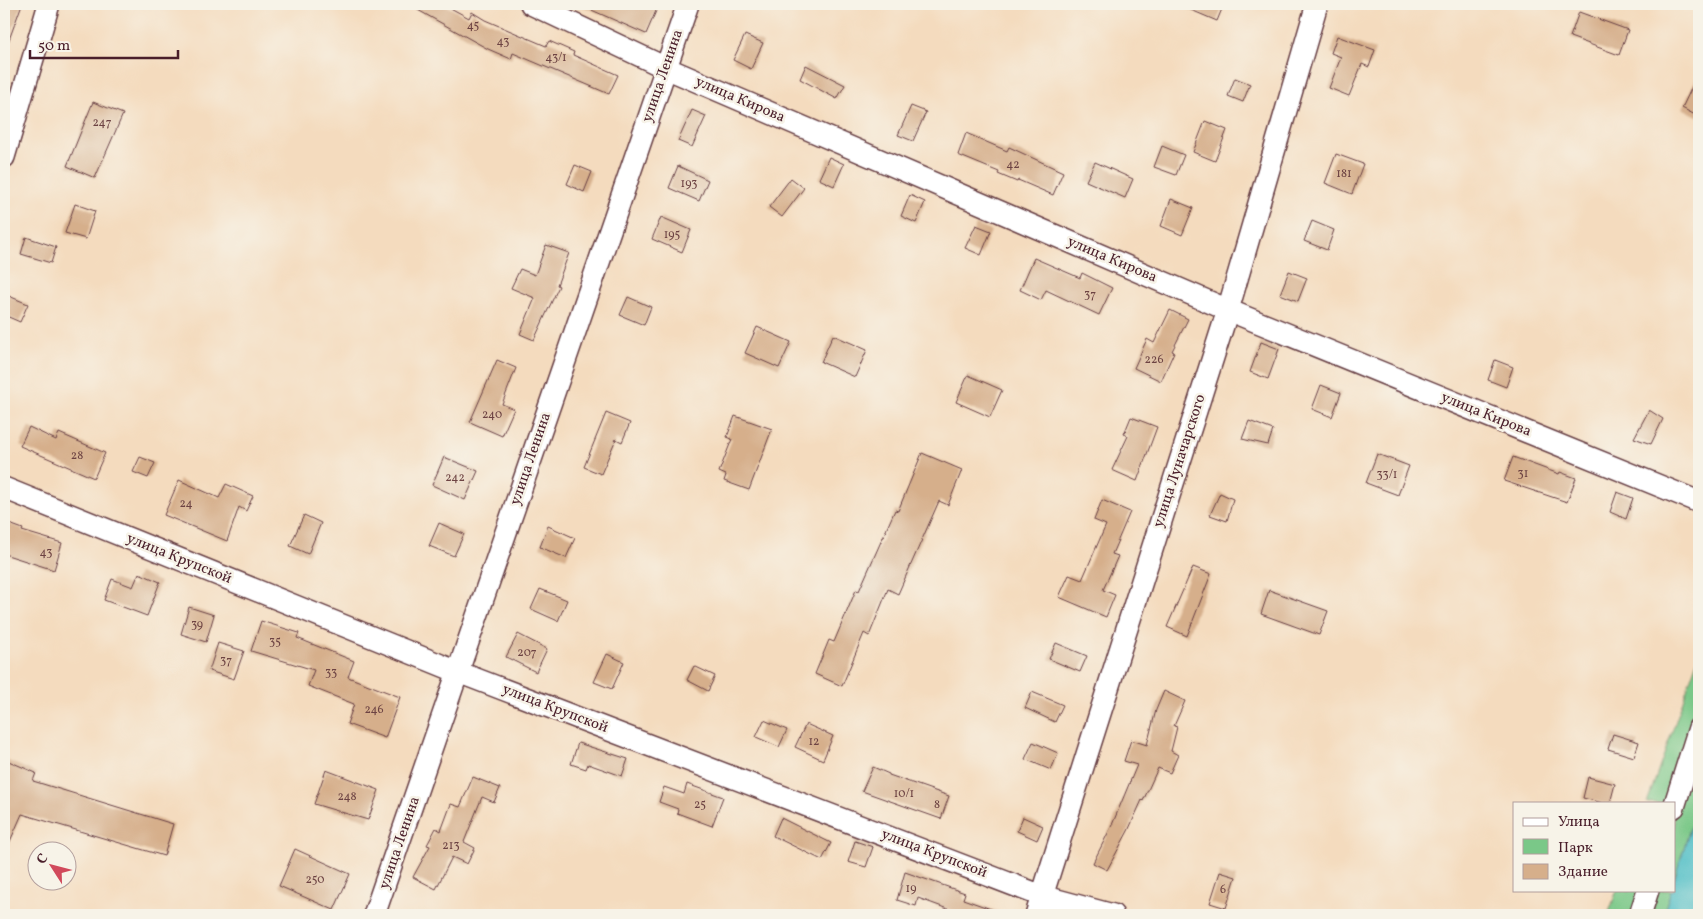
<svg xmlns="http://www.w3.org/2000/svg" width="1703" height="919" font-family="Vollkorn,serif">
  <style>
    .green { fill: #7ac888; stroke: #62745a }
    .water { fill: #51bfc7; stroke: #4e6f79 }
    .building { fill: #d6af8b }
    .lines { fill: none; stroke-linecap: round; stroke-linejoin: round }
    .minor-casing { stroke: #643b41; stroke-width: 24 }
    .minor { stroke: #fff; stroke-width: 21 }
    .labels { text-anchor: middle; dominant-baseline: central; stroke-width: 5; stroke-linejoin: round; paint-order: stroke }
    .number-label { font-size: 12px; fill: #6d4343 }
    .street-label { font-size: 15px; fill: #4a1f2b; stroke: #f7f3e8 }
  </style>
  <rect width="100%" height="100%" fill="#f7f3e8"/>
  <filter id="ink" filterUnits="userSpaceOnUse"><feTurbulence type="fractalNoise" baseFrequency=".02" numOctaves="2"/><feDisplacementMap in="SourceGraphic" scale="10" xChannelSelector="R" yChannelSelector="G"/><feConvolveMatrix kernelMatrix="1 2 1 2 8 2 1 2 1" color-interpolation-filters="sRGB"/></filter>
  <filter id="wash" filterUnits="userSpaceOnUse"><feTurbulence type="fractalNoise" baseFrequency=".0096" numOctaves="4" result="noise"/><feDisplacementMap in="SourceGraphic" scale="20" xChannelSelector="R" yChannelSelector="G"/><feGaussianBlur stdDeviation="1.12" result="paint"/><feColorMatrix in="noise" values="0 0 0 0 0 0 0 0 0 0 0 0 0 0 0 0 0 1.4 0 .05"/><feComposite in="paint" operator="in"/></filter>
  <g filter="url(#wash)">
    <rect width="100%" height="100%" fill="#f4dbbe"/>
    <!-- green -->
    <path class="green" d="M1699,655v145l-25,80v-77h-27z
      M1617,890h54l-8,25h-55z"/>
    <!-- water -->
    <path class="water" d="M1699,800v115h-36l8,-25h3v-10z"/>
    <g id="blocks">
      <!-- building -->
      <path class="building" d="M4,4h18l-16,44 -2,-1z
        M407,4h36l26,14 3,-6 13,8 61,26 3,-5 25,11 -1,3 45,20 -9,19 -96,-41 -2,6 -23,-10z
        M578,4h81l-13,30z
        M1177,4h47l-7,17z
        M1579,12l49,18 -9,25 -49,-18z
        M745,35l18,8 -12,26 -18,-9z
        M1337,36l38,14 -6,17 -7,-3 -13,32 -20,-8 12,-31 -10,-4z
        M806,65l39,20 -8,14 -37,-20z
        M1699,72v45l-17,-9z
        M1235,78l15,6 -7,18 -15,-6z
        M93,102l30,12 -28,64 -28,-12z
        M911,106l15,6 -13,29 -15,-6z
        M692,110l14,6 -14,31 -14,-6z
        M1205,121l22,9 -12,31 -22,-9z
        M966,133l41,18 2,-4 54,25 -10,23 -35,-15 -1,2 -19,-8 1,-2 -41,-17z
        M1162,146l22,9 -8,20 -22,-8z
        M1336,154l27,10 -11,30 -27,-11z
        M829,157l15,7 -10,22 -15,-7z
        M1095,162l38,17 -8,19 -39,-17z
        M575,165l17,7 -8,20 -17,-8z
        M678,166l30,14 -9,21 -30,-13z
        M791,178l13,10 -22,29 -13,-10z
        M910,195l15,7 -9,21 -15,-7z
        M1171,199l22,9 -11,27 -21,-9z
        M75,204l20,7 -9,28 -21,-6z
        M661,217l30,13 -9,22 -30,-13z
        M1312,221l22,9 -7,20 -23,-9z
        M976,225l15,6 -10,24 -16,-7z
        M26,237l30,10 -5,16 -30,-9z
        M546,245l23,8 -12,32 2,1 -25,54 -14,-6 15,-36 -24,-10 9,-19 15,6z
        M1034,258l46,20 2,-5 30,15 -13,27 -53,-25 -5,10 -21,-10z
        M1289,271l18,7 -9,23 -18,-7z
        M4,294l24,10 -8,18 -16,-7z
        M628,297l23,10 -7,18 -24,-10z
        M1170,310l18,9 -16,32 2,1 -13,29 -27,-13 13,-29 7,4z
        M757,327l34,15 -12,26 -34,-15z
        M833,335l34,15 -12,27 -34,-15z
        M1261,342l18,7 -11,30 -18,-7z
        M497,360l19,8 -14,36 12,5 -12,27 -32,-14z
        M1495,360l18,7 -7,20 -18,-7z
        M968,375l34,15 -12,27 -34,-15z
        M1321,385l20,8 -9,24 -20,-8z
        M1649,410l14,9 -12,25 -17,-6z
        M606,413l24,10 -8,19 -6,-3 -15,35 -17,-7z
        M735,416l37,13 -23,61 -25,-9 2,-6 -7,-3 13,-33 -5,-2z
        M1131,417l26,10 -20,54 -25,-11 16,-34 -4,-2z
        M1249,421l24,9 -5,15 -26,-6z
        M29,427l27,13 3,-7 46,20 -11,25 -74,-32z
        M922,453l40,17 -14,35 -9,-4 -41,93 -10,-5 -19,47 -5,-3 -22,53 -27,-12 14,-34 5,2 22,-52 3,1 36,-81 3,1z
        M1377,454l32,12 -11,29 -32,-12z
        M140,457l15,6 -7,15 -15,-6z
        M444,457l34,14 -13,29 -33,-15z
        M1513,457l46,17 1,-2 16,6 -9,24 -63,-21z
        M179,480l40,18 7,-14 27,12 -7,15 -7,-4 -12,34 -63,-26z
        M1617,492l16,6 -7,21 -16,-7z
        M1220,493l13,6 -6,22 -17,-6z
        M1102,500l28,12 -18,42 6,2 -15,34 12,5 -9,22 -47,-20 10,-22 13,5 24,-55 -12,-5z
        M304,515l17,8 -13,31 -18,-8z
        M4,522l19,7 -1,2 40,12 -8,27 -50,-16z
        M439,523l25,11 -10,22 -25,-10z
        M548,526l27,12 -9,20 -26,-11z
        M1193,567l18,7 -24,62 -20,-9z
        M139,573l21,9 -13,34 -43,-16 8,-21 21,8z
        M540,589l27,11 -9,21 -27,-12z
        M1269,590l59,21 -9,24 -58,-21z
        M189,607l25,8 -8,27 -25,-8z
        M261,621l38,12 -2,5 57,23 -6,16 52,20 -15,41 -38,-14 7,-20 -46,-18 6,-16 -63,-19z
        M518,634l29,15 -11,23 -30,-15z
        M218,643l26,8 -10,28 -25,-8z
        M1056,643l31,13 -7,16 -31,-13z
        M607,654l17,8 -12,27 -18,-7z
        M694,666l21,10 -7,15 -21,-11z
        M1164,691l21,10 -11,25 3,1 -6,24 7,4 -8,18 -12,-5 -15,33 -1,-1 -14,31 -21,39 -14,-7 19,-38 25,-60 -13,-4 7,-21 16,5 9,-35z
        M1032,692l31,13 -8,17 -30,-14z
        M764,720l23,10 -8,17 -23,-10z
        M806,724l27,12 -10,24 -28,-13z
        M1613,734l26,8 -5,15 -26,-8z
        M1033,742l25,11 -7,17 -26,-11z
        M578,743l50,16 -6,17 -34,-12 -2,5 -15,-5z
        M4,759l32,14 -3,8 140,43 -9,32 -142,-42 -18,41z
        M873,767l16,7v1l60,21 -8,23 -79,-28z
        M326,770l53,20 -11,30 -54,-16z
        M473,777l27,11 -6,14 -12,-5 -18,45 11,6 -8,16 -15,-7 -16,32 -23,-12 17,-31 -3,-1 9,-17 5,3 10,-27 9,3z
        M1588,777l27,7 -5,19h-7l-20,-5z
        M687,784l36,13 -11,29 -35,-13 1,-4 -19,-7 5,-15 20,7z
        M1023,817l20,9 -6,14 -20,-9z
        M781,818l50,25 -9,17 -49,-24z
        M855,841l18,6 -7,20 -18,-5z
        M295,849l55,25 -16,36 -55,-24z
        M905,872l60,21 -2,6 39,14v2h-38l-46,-17 -2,8 -19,-6z
        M1220,872l16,5 -10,31 -16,-5z"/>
    </g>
  </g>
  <g filter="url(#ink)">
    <use href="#blocks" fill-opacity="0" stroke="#643b41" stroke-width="1"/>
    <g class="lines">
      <!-- minor casing -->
      <g class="minor-casing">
        <path id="minor" d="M531,4l135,64 562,242 471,192
          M4,157l45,-153
          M4,488l454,184 584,224 71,19
          M1674,807l25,-79
          M374,915l314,-911
          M1036,915l192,-605 89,-306
          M1640,915l8,-25"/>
      </g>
      <!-- minor -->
      <use href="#minor" class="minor"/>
    </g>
  </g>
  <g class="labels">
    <!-- number labels -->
    <g class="number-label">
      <text x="473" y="26">45</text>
      <text x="503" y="42">43</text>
      <text x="556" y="58">43/1</text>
      <text x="102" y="123">247</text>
      <text x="1013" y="165">42</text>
      <text x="1344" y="174">181</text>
      <text x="689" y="184">193</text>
      <text x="672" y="235">195</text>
      <text x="1090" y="295">37</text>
      <text x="1154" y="360">226</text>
      <text x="492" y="415">240</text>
      <text x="77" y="456">28</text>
      <text x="1523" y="474">31</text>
      <text x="1387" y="475">33/1</text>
      <text x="455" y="478">242</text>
      <text x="186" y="504">24</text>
      <text x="46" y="553">43</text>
      <text x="197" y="625">39</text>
      <text x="275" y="642">35</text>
      <text x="527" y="653">207</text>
      <text x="226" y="661">37</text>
      <text x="331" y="673">33</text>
      <text x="374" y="710">246</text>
      <text x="814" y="742">12</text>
      <text x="904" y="794">10/1</text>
      <text x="347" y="797">248</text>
      <text x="700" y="805">25</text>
      <text x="937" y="805">8</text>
      <text x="451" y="846">213</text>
      <text x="315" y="880">250</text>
      <text x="911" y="889">19</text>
      <text x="1223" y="890">6</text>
    </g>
    <!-- street labels -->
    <g class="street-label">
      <text transform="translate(663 76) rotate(-71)">улица Ленина</text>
      <text transform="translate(740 100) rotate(23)">улица Кирова</text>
      <text transform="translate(1112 260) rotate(23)">улица Кирова</text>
      <text transform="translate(1486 415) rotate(22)">улица Кирова</text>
      <text transform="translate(531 459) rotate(-71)">улица Ленина</text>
      <text transform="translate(1180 461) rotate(-72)">улица Луначарского</text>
      <text transform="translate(179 559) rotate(22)">улица Крупской</text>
      <text transform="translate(555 709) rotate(21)">улица Крупской</text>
      <text transform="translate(400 843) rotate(-71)">улица Ленина</text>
      <text transform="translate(934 854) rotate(21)">улица Крупской</text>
    </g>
  </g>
  <!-- margin -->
  <rect width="1703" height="919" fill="none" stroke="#f7f3e8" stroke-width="20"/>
  <!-- legend -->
  <rect x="1513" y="802" width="162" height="90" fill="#f7f3e8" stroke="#b29e9c"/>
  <rect x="1523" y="818" width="25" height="8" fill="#ffffff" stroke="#b29e9c"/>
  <text x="1558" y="826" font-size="15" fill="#4a1f2b">Улица</text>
  <rect x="1523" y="839" width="25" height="15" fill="#7ac888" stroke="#b29e9c"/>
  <text x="1558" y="852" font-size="15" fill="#4a1f2b">Парк</text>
  <rect x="1523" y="864" width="25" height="15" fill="#d6af8b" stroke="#b29e9c"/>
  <text x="1558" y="876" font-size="15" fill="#4a1f2b">Здание</text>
  <!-- north arrow -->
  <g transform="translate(52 866) rotate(306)"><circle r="24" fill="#f7f3e8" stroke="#b29e9c"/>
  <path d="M0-4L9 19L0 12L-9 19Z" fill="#d1495b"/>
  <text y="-8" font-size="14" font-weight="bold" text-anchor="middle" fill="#4a1f2b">С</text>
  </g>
  <!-- scale -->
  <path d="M30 50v8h148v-8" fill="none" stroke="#4a1f2b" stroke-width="2.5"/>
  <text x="38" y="50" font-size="15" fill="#4a1f2b" stroke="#f7f3e8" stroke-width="4" paint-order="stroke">50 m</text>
</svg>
